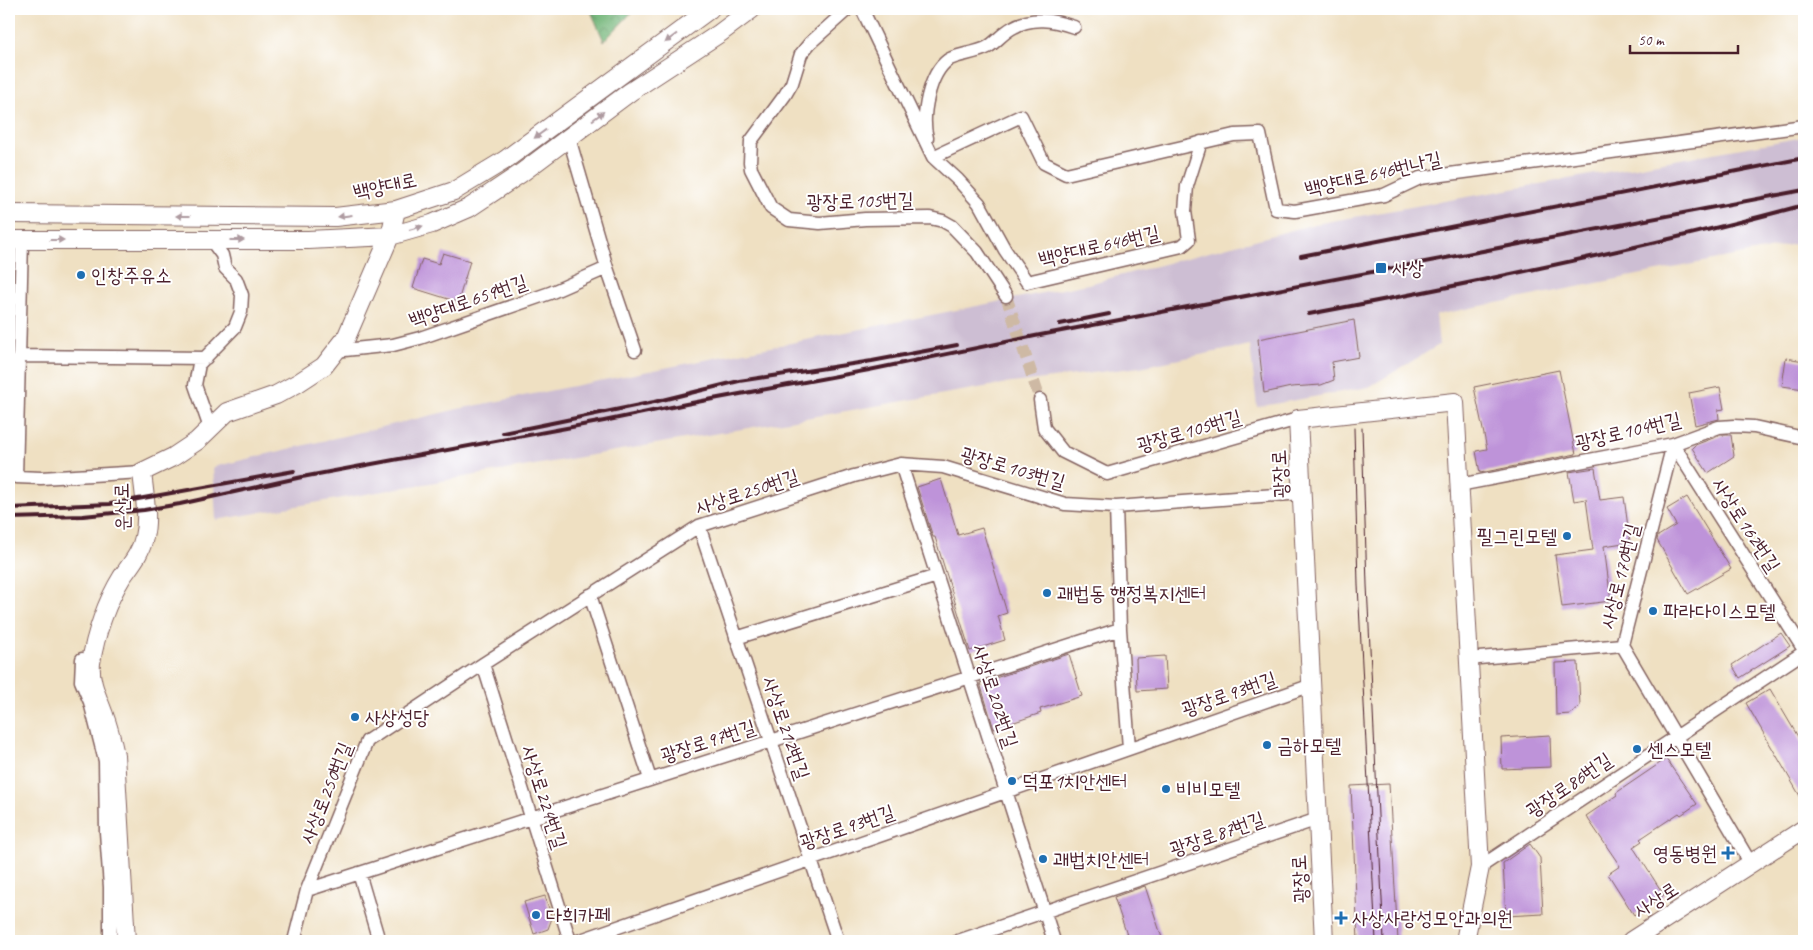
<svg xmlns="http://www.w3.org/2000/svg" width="1813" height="950" font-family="Caveat,'Poor Story',sans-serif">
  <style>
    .railway { fill: #cdbed3 }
    .forest { fill: url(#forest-crowns); stroke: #5e6a52 }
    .building { fill: #be93d9 }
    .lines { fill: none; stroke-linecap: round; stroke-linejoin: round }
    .minor-tunnel { stroke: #ceb9a4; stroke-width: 12; stroke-dasharray: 12 6; stroke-linecap: butt }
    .minor-casing { stroke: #846360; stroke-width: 15 }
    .secondary-casing { stroke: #846360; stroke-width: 20 }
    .minor { stroke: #fff; stroke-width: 12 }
    .secondary { stroke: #fff; stroke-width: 18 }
    .tram { stroke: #4a1f2b; stroke-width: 1 }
    .rail { stroke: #4a1f2b; stroke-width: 4 }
    .oneway { fill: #ae9aa0 }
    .poi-dot { fill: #1f6fb2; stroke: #fff; stroke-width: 2 }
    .labels { text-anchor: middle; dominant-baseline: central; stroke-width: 4; stroke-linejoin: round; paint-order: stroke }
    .street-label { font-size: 20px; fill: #4a1f2b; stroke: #fff }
    .poi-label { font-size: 20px; fill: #4a1f2b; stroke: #fff; text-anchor: start }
  </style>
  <defs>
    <pattern id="forest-crowns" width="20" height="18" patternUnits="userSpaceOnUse" patternTransform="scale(1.25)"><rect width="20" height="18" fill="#72b578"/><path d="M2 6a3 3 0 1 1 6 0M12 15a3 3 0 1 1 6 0" fill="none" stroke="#609363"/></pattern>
  </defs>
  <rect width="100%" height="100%" fill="#fff"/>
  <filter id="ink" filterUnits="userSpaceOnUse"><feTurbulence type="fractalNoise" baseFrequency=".02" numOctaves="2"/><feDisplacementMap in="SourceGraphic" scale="10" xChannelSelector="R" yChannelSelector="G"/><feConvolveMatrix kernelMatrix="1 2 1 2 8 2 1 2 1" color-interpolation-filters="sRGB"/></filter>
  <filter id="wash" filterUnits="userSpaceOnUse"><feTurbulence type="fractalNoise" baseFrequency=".0096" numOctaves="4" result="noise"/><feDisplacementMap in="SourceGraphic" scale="20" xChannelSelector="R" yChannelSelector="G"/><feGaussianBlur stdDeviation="1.12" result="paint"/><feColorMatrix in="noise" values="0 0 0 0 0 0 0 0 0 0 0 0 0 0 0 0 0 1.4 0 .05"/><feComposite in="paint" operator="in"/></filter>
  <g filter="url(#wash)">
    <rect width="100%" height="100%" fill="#efe0c2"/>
    <!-- railway -->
    <path class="railway" d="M1804,137v105l-368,73 3,30 -70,42 -112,20 -7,-62 -110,22 -144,18 -780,135 -3,-53 245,-58 630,-125 227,-60z"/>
    <!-- forest -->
    <path class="forest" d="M590,9h45l-31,32z"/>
    <g id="blocks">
      <!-- building -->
      <path class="building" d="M443,253l27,8 -12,41 -45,-14 9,-29 17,5z
        M1354,320l5,37 -27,5 2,18 -13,5 -30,2 -27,6 -6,-54z
        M1786,358l18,3v28l-22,-3z
        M1559,370l17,84 -96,19 -4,-22 11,-2 -13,-62z
        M1720,387l4,22 -6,1 1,9 -24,6 -6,-32z
        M1721,435h10l3,21 -26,17 -16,-25 3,-3z
        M1595,468l5,32 24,-3 6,45 -26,4 7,55 -49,6 -7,-52 38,-5 -7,-51 -12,2 -5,-29z
        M941,479l17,56 24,-7 25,85 -9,3 7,24 -35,11 -35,-114h-2l-16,-50z
        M1687,497l44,72 -43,25 -31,-54 1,-4 18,-11 -9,-16z
        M1781,633l9,13 -50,32 -8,-13z
        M1069,654l13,42 -42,13 1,4 -47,16 -14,-46z
        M1165,656l2,33 -30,2 -1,-33z
        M1578,662l2,44 -9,8 -15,1 -1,-52z
        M1770,689l34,58v56l-58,-100z
        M1550,735l1,32 -49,2 -1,-31z
        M1666,759l31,45 -16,11 -2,-2 -39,26 2,2 -9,6 31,48 -30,20 -26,-41 12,-8 -34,-50 31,-21 -1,-2z
        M1389,784l9,157h-40l-7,-155z
        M1530,844l10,14 3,56 -37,2 -3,-53z
        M1145,886l18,55h-34l-15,-44z
        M545,896l7,22 -4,11 -14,5 -10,-32z"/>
    </g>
  </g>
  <g filter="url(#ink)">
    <use href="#blocks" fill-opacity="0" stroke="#846360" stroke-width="1"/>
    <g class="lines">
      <!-- minor-tunnel -->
      <path class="minor-tunnel" d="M1006,296l34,104"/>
      <!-- minor casing -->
      <g class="minor-casing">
        <path id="minor" d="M848,9l-38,34 -9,11 -9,29 -7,12 -34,46 -1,21 1,7 20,39 18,12 31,3 45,-4 65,-1 13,3 9,5 25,26 29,44
          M862,9l71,148 25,23 21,23 26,47 22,32 155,-36 7,-6 -4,-29 2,-25 14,-44
          M569,138l38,130 28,82
          M927,138c-6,-22 2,-64 21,-78 7,-5 29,-7 40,-13 8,-5 15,-14 24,-19 20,-12 41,-8 62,-1
          M933,157l88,-41 23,47 22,11 168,-39 26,-1 16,75 19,2 89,-16 36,-17 384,-52
          M335,351l58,-6 27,-7 130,-45 57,-25
          M19,356l187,2
          M1040,400l4,28 19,24 44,22 191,-55
          M210,428l-15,-43 4,-21 36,-37 6,-15 1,-17 -6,-16 -11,-11 -3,-13 -11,-15
          M1673,444l-51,201 129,219
          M1673,444l131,206
          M901,464l153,477
          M10,474l6,3 25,1 101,-6
          M16,477l6,-237
          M1459,485l214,-41 46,-17 15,-1 20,1 50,11
          M1116,507l4,122 9,119
          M699,526l139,415
          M590,595l60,184
          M736,638l201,-62
          M82,659l-1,22 9,21 15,59 1,71 4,55v54
          M1468,659l154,-14
          M483,664l87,277
          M1480,867l324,-215
          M359,873l20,68
          M307,890l813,-261
          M294,941l13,-51 60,-149 116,-77 216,-138 155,-50 47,-12 42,3 122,37 51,3 186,-14
          M578,941l734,-256
          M958,941l360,-122"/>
      </g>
      <!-- secondary casing -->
      <g class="secondary-casing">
        <path id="secondary" d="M9,214l326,3 61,-7 58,-19 51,-31 205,-151
          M9,240h299l82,-4 42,-12 37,-16 51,-34 110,-82 90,-59 32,-24
          M126,941l-11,-186c-3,-14 -6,-27 -11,-40 -6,-17 -15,-34 -13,-52 4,-28 16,-62 31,-86 9,-13 19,-24 22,-40 5,-20 0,-44 -2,-65l31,-15 24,-16 30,-29 49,-17 22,-12 26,-17 22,-28 44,-102 6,-26
          M1324,941l-26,-522 157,-17 25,465 -15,74
          M1631,941l173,-112"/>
      </g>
      <!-- minor -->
      <use href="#minor" class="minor"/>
      <!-- secondary -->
      <use href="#secondary" class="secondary"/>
      <!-- tram -->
      <path class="tram" d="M1354,428l4,157 18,356
        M1362,428l5,157 17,356"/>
      <!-- rail -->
      <path class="rail" d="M1301,256l503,-98
        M1309,314c166,-31 332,-65 495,-109
        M1060,324l49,-10
        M503,433l151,-31 85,-21 133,-20 85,-16
        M9,508l101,-4 184,-33
        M9,518l74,-2 61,-6 36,-6 122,-27 302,-56 82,-17 183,-34 166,-34 769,-146"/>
    </g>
    <!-- one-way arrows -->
    <defs><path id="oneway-solid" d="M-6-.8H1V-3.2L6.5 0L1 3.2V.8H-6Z" transform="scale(1.25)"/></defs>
    <g class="oneway">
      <use href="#oneway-solid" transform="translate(671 38) rotate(143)"/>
      <use href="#oneway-solid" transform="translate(598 116) rotate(-37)"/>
      <use href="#oneway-solid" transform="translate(540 134) rotate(144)"/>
      <use href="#oneway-solid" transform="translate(183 216) rotate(-180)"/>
      <use href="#oneway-solid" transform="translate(345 216) rotate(173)"/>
      <use href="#oneway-solid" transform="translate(416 228) rotate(-16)"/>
      <use href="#oneway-solid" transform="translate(57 240)"/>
      <use href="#oneway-solid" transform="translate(237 240)"/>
    </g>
  </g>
  <!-- markers -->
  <g class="poi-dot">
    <rect x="1375" y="262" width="12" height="12" rx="2.5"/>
    <circle cx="81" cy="275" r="5"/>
    <circle cx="1567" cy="536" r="5"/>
    <circle cx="1047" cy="593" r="5"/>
    <circle cx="1653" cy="611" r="5"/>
    <circle cx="355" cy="717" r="5"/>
    <circle cx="1267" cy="745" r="5"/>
    <circle cx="1637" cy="749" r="5"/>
    <circle cx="1012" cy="781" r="5"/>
    <circle cx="1166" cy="789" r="5"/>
    <path d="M1725.5 845.5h5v5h5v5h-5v5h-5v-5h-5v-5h5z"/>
    <circle cx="1043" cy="859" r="5"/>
    <circle cx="536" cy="915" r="5"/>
    <path d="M1338.5 910.5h5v5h5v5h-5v5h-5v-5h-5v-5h5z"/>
  </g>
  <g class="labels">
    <!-- street labels -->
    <g class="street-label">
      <text transform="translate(1373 174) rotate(-13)">백양대로646번나길</text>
      <text transform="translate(385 186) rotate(-12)">백양대로</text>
      <text transform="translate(860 201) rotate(-1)">광장로105번길</text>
      <text transform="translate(1099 246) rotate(-13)">백양대로646번길</text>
      <text transform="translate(468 301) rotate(-19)">백양대로659번길</text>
      <text transform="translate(1189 431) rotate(-16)">광장로105번길</text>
      <text transform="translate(1628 431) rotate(-13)">광장로104번길</text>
      <text transform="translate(1013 468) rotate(16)">광장로103번길</text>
      <text transform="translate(1280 474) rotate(-93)">광장로</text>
      <text transform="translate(747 492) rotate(-18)">사상로250번길</text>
      <text transform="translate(122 507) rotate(-91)">운산로</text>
      <text transform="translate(1746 525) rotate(57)">사상로162번길</text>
      <text transform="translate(1620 576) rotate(-76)">사상로170번길</text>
      <text transform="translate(1229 694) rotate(-19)">광장로93번길</text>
      <text transform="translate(995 696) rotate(72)">사상로202번길</text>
      <text transform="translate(786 728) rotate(71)">사상로212번길</text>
      <text transform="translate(708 741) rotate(-18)">광장로97번길</text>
      <text transform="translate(1569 785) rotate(-34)">광장로86번길</text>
      <text transform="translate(326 793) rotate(-68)">사상로250번길</text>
      <text transform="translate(544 797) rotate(72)">사상로224번길</text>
      <text transform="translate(847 827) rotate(-19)">광장로93번길</text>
      <text transform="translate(1217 834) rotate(-19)">광장로87번길</text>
      <text transform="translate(1300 879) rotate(-93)">광장로</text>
      <text transform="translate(1656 900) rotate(-33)">사상로</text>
    </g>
    <!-- poi labels -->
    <g class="poi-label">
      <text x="1392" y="268">사상</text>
      <text x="91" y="275">인창주유소</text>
      <text x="1557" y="536" text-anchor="end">필그린모텔</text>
      <text x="1057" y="593">괘법동 행정복지센터</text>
      <text x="1663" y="611">파라다이스모텔</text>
      <text x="365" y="717">사상성당</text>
      <text x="1277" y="745">금하모텔</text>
      <text x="1647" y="749">센스모텔</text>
      <text x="1022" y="781">덕포1치안센터</text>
      <text x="1176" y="789">비비모텔</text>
      <text x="1717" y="853" text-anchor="end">영동병원</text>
      <text x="1053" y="859">괘법치안센터</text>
      <text x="546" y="915">다희카페</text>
      <text x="1352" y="918">사상사랑성모안과의원</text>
    </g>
  </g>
  <!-- margin -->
  <rect width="1813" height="950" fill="none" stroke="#fff" stroke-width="30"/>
  <!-- scale -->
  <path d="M1630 45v8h108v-8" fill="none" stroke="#4a1f2b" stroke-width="2.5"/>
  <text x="1638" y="45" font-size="15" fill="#4a1f2b" stroke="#ffffff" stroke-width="4" paint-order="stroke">50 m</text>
</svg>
